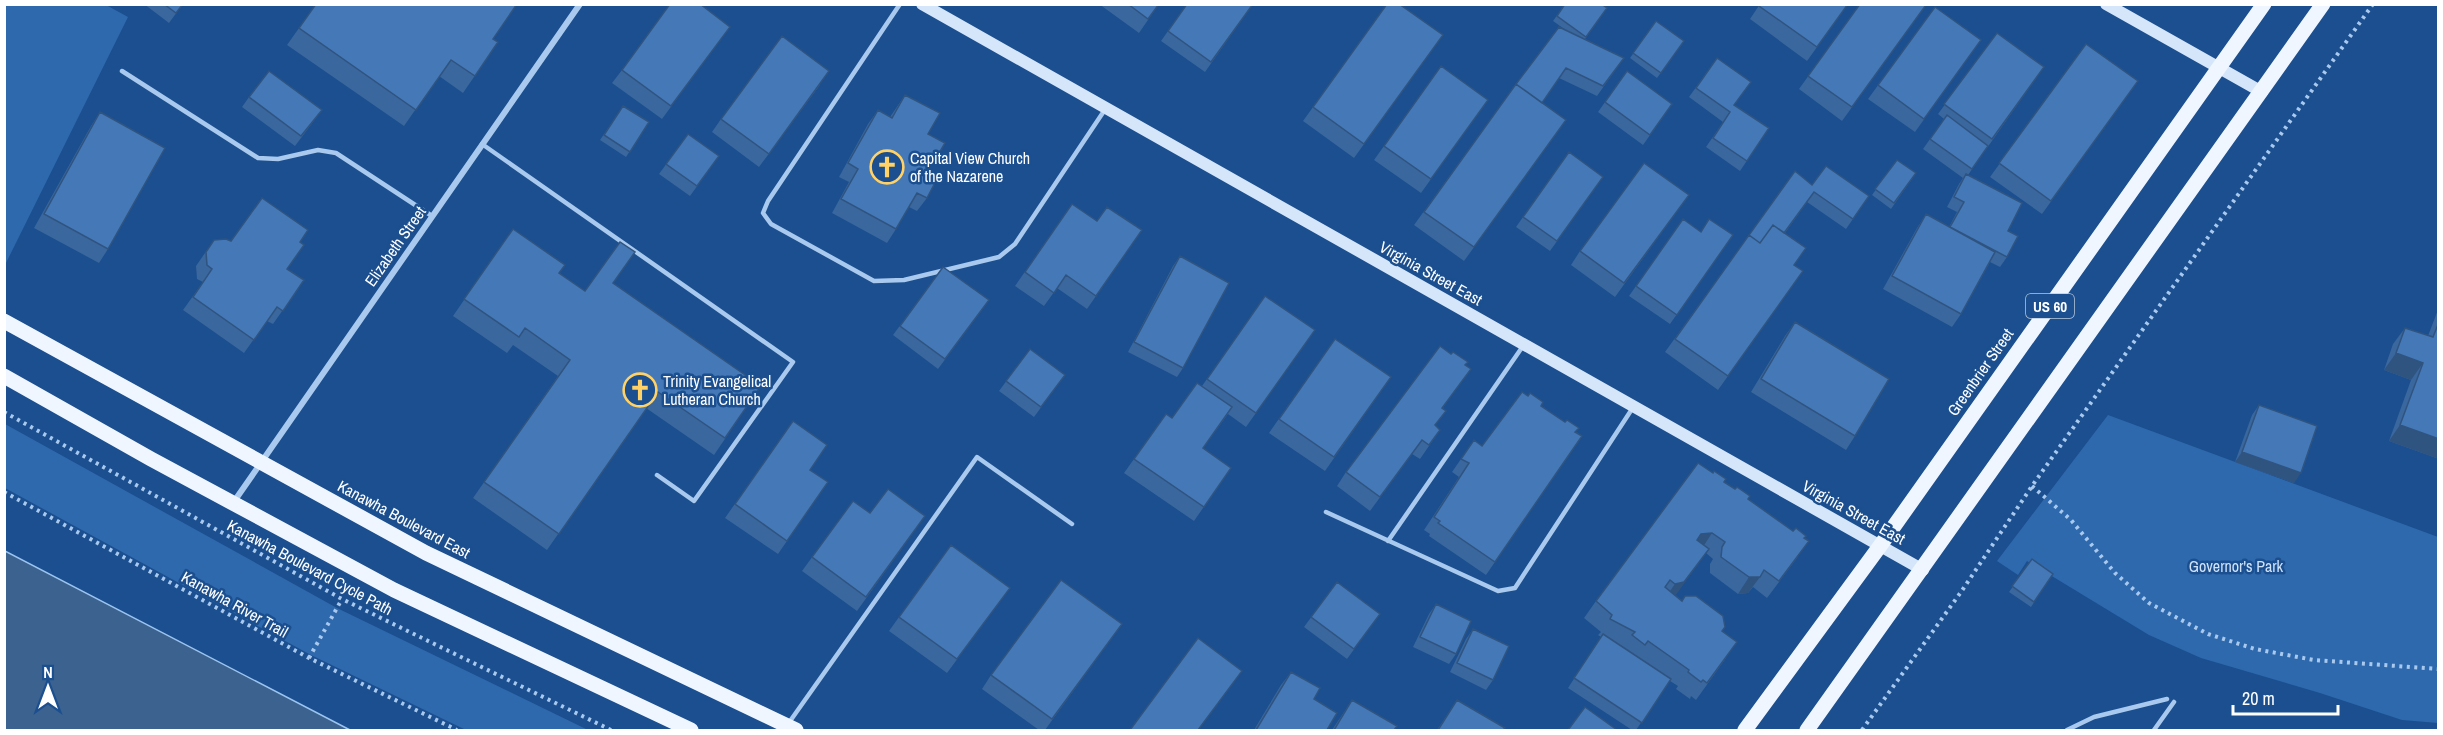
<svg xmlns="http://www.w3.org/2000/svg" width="2443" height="735" font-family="'Archivo Narrow',sans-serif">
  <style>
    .green { fill: #2e69ad }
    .water { fill: #3c6290; stroke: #9cc4f0; stroke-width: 1.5 }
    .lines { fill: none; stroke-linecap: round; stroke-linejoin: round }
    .path { stroke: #a9c9ee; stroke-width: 4; stroke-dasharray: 3 4.5; stroke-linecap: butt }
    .service { stroke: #a9c9ee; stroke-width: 4.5 }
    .minor { stroke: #a9c9ee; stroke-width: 6 }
    .secondary { stroke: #d6e6fa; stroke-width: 12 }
    .primary { stroke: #f0f6ff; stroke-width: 15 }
    .wall { fill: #3a679d }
    .shaded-wall { fill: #305480 }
    .building { fill: #4478b7; stroke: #305480; stroke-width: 1.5 }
    .labels { text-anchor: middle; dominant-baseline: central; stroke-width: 5; stroke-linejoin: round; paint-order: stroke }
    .shield { fill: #1b4f8f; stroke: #bbcadd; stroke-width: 1.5 }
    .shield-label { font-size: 15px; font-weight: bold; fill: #fff }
    .poi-label { font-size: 16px; fill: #fff; stroke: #1b4f8f; text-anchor: start }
    .street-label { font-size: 16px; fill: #fff; stroke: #1b4f8f }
    .park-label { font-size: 16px; fill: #cfe3fa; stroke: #1b4f8f }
  </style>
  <rect width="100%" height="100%" fill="#1b4f8f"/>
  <!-- green -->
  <path class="green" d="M5,4l101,1 22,12 -123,248z
    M2108,415l330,122v186l-36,-3 -82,-27 -119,-35 -52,-23 -122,-74 -9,14 -21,-14z
    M5,424l332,184 251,122h-122l-155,-75 -306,-167z"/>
  <!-- water -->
  <path class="water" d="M4,551h1l345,179h-345z"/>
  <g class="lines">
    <!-- path -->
    <path class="path" d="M4,412l338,187 269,131
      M2032,486l39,34 44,53 34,30 59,31 47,15 59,11 124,9
      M4,492l305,166 148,72
      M309,658l33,-59
      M1862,730l99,-138 71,-106 341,-482"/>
    <!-- service -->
    <path class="service" d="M900,4l-132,197 -5,12 8,11 103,57 30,-1 95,-23 16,-13 91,-136
      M122,71l136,87 20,1 40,-9 18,3 96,63
      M482,144l311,218 -99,139 -37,-26
      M1326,512l172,79 17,-3 117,-179
      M1388,541l135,-195
      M788,724l189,-267 95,67
      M2067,730l27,-13 73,-18
      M2154,730l20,-28"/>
    <!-- minor -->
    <path class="minor" d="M233,503l347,-499"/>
    <!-- secondary -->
    <path class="secondary" d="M922,4l1001,566
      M2106,4l156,88"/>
    <!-- primary -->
    <path class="primary" d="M4,321l422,232 370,177
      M4,376l147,83 243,131 297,140
      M1745,730l135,-184 384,-542
      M1807,730l516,-726"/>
  </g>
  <!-- wall -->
  <path class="wall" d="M144,4h39l-14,19z
    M316,4l177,35 5,3 -35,51 -24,-17 -35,50 -117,-81z
    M1099,4h60l-20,29z
    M1187,4h66l-48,68 -44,-31z
    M1387,4l56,31 -89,123 -51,-37z
    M1565,4l42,4 -22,31 39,19 -27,38 -38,-18 -17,25 24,17 -102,141 -50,-36 102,-141 51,-53 -14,-10z
    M1760,4h88l-41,57 -57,-42z
    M1860,4l66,1 -84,116 -43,-32z
    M1935,7l46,33 -66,92 -47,-33z
    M1656,21l28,20 -27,37 -27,-20z
    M1997,33l47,34 -76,108 40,56 -1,26 -7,10 -10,-5 -29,52 -9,13 -69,-38 34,-61 9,-14 23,13 8,-15 -10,-5 12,-23 4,-6 -40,-29 21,-30 -6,-5z
    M720,40l-58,79 -50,-36 10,-13z
    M2086,44l52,37 -96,133 -52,-37z
    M1717,58l17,47 35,23 -29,43 -34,-24 17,-25 -34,-25z
    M1441,66l47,34 -67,93 -47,-33z
    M1627,71l45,33 -29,41 -45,-33z
    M820,85l-61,82 -47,-35 9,-13z
    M905,95l23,39v38l-1,26 -10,13 -8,-4 -13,22 -9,14 -55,-30 17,-31 -10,-5 29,-53 10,-14 12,7z
    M249,97l73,13 -27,36 -53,-39z
    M623,106l26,16 -23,35 -26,-17z
    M100,112l8,137 -9,14 -65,-35 57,-102z
    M688,134l31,22 -29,40 -31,-22z
    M1569,152l34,25 -53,74 -34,-24z
    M1897,160l19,13 -25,36 -19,-14z
    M1812,185l57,11 -23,33 -39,-27 -22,31 9,32 9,6 -85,119 -53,-38 84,-117z
    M1689,195l-74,102 -44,-32 9,-14z
    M1072,204l25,17 45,9 -55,79 -30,-21 -13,18 -29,-20z
    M1683,219l17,13 33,3 -63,89 -41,-28z
    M513,229l46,44 26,18 28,-8 148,103 -47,69 -68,-47 -99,142 -74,-52 85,-122 -45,-31 -6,8 -54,-37z
    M214,240l17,1 69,1 -13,27 17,11 -31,44 -6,-3 -23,32 -61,-43 20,-28 -6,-3 -1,-13z
    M1180,256l3,112 -6,9 -49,-25 45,-86z
    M943,267l39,43 -44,59 -45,-34z
    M1265,296l50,34 -69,97 -18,-13 -25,34 28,20 -37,53 -70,-48 42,-59 6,4 30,-32z
    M2439,307v152l-50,-18 22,-61 -27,-10 9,-26 12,-16 23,8z
    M1795,322l60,114 -9,14 -95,-58 34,-56z
    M1335,339l56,38 -66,94 -56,-38z
    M1030,349l35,26 -31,42 -35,-26z
    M1466,366l-23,42 -8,18 5,4 -20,29 -8,-5 -42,57 -33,-25 9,-14z
    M2259,405l35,78 -59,-21 17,-47z
    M1541,406l41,30 -96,139 -57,-39 1,-2 -6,-4 35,-53 -7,-5 22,-32 8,6z
    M793,421l17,49 18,12 -50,72 -53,-36z
    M1724,482l69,49 11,7 -7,20 -30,40 -14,-11 -5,6 -10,1 -28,-21v-9l3,-5 -7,-6 -31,42 48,36 3,27 -30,42 -5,-4 -1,3 -14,-10 2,-3 -8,-5 -34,49h-4l-64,-42 33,-51 -3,-2 3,-3 -17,-14 12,-17z
    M853,501l17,12 55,3 -68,95 -55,-40z
    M2032,559l21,15 -22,33 -22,-15z
    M1337,582l43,32 -33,45 -43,-32z
    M1010,588l-63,85 -58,-42 10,-14z
    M1436,604l20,50 -7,10 -36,-17 16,-33z
    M1122,624l-77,106h-6l-57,-41 9,-14z
    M1473,629l20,51 -7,10 -36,-18 16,-33z
    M1291,672l23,27 13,31h-73l27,-45z
    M1352,700l42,30h-62z
    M1457,700l46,30h-66z"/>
  <!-- shaded-wall -->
  <path class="shaded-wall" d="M2396,353l27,10 -12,17 -27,-10z
    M2400,425l39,14v20l-50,-18z
    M2242,452l59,21 -7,10 -59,-21z
    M1712,533l-11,17h-11l11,-16z
    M1709,549l-36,50 -10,2 12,-17z
    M1749,577h11l-12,16 -10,1z"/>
  <!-- building -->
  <path class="building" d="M164,4h19l-7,9z
    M316,4h201l-24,35 5,3 -23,34 -24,-16 -35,50 -117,-82z
    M670,4h30l30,23 -59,79 -49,-36z
    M1128,4h31l-11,15z
    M1187,4h66l-42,58 -43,-31z
    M1387,4h12l44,31 -79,109 -51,-37z
    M1565,4h36l6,4 -21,29 -29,-21z
    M1760,4h88l-31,43 -58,-41z
    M1860,4l66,1 -74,102 -44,-31z
    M1935,7l46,33 -57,79 -46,-34z
    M1656,21l28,20 -23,32 -28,-20z
    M1559,27l65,31 -21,28 -37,-18 -24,35 -26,-19z
    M1997,33l47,34 -52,72 -48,-35z
    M782,36l47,35 -60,83 -48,-35z
    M2086,44l52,37 -87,120 -52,-38z
    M1717,58l34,24 -17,23 35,23 -22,33 -34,-23 17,-26 -34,-24z
    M1441,66l47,34 -57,79 -47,-33z
    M269,71l53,39 -21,26 -52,-39z
    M1627,71l45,33 -22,31 -45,-33z
    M1516,84l50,36 -92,127 -50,-35z
    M905,95l35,18 -12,21 17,9 -17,29 10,5 -11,21 -10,-5 -21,36 -55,-30 17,-30 -10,-6 30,-53 14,8z
    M623,106l26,16 -19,30 -26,-17z
    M100,112l65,36 -57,101 -64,-35z
    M1947,115l41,31 -16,23 -42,-30z
    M688,134l31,22 -22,30 -31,-22z
    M1569,152l34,25 -46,64 -34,-24z
    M1897,160l19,13 -22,30 -19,-14z
    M1644,163l45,32 -65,88 -44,-32z
    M1826,166l43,30 -16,23 -39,-27 -30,41 -11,-8 -13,18 -11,-8 46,-64 17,14z
    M1966,174l56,29 -14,28 10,5 -11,21 -57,-30 14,-25 -10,-5z
    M262,198l46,32 -8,12 4,3 -17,24 17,11 -21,31 -6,-4 -23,33 -61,-43 19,-28 -5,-4 -1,-13 8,-12 12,-1 5,2z
    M1072,204l25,17 10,-14 35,23 -46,66 -30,-21 -12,18 -29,-21z
    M1926,214l69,38 -34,62 -69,-38z
    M1683,219l18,13 8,-13 24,16 -56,80 -41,-29z
    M1773,225l33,23 -12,17 9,6 -75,105 -53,-37 74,-104 11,8z
    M513,229l52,36 -6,8 26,18 35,-49 15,10 -22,31 148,103 -36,52 -67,-46 -99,142 -75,-52 86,-122 -45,-32 -6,9 -55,-38z
    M1180,256l49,27 -46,85 -49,-26z
    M943,267l46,33 -44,59 -45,-33z
    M1265,296l50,34 -59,83 -49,-34z
    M1795,322l94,57 -34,57 -94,-57z
    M2439,322v117l-39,-14 23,-62 -27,-10 9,-25 28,9z
    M1335,339l56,38 -57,80 -55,-38z
    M1440,346l11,8 2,-2 15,10 -3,3 6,4 -29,39 4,3 -11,14 5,5 -11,15 -7,-5 -42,57 -34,-25z
    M1030,349l35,26 -24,32 -35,-26z
    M1197,383l35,24 -29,41 28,20 -27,39 -70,-48 32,-45 6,4z
    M1522,392l6,4 2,-3 13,9 -2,4 24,16 2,-2 12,8 -4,4 7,4 -87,126 -57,-39 2,-2 -6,-4 35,-54 -8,-4 13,-19 8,6z
    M2259,405l58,21 -16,47 -59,-21z
    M793,421l34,24 -17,25 18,12 -41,59 -52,-37z
    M1698,463l15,10 1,-2 12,8 -2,3 11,7 2,-2 13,9 -2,3 45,32 3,-3 10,8 -2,2 5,3 -30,40 -15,-11 -4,7h-11l-28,-20 1,-10 3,-5 -13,-9 -11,1 -4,6 12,9 -25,33 -9,2 -5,-4 -5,7 17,14 3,-5h11l27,20 2,11 -3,4 15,11 -30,41 -4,-3 -2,2 -13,-10 1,-2 -41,-29 -3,4 -13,-10 3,-3 -25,-13 2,-4 -16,-14z
    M888,489l37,27 -59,81 -54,-40 41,-56 17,12z
    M951,545l59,43 -53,71 -58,-42z
    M2032,559l21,15 -19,28 -22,-16z
    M1061,580l61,44 -70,95 -61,-44z
    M1337,582l43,32 -26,35 -43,-32z
    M1436,604l35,17 -15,33 -36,-17z
    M1473,629l36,17 -16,34 -36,-17z
    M1603,634l68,45 -29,44 -68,-45z
    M1198,638l44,33 -44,59h-68z
    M1291,672l29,16 -6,11 23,14 -10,17h-71z
    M1352,700l45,26 -3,4h-60z
    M1457,700l48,28 -2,2h-65z
    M1585,707l32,23h-49z"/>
  <!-- icons -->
  <defs>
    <g id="church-ring" transform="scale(1.725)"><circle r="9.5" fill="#1b4f8f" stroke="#ffd166" stroke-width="1.5"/><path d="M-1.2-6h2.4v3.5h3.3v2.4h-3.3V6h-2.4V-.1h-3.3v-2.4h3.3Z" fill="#ffd166"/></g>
  </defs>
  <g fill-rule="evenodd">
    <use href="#church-ring" x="887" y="167"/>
    <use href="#church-ring" x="640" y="390"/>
  </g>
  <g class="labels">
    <!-- shield labels -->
    <rect class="shield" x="2026" y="294" width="48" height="24" rx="4.5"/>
    <g class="shield-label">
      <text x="2050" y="306">US 60</text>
    </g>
    <!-- poi labels -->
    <g class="poi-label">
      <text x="910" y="158">Capital View Church<tspan x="910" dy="18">of the Nazarene</tspan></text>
      <text x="663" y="381">Trinity Evangelical<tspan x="663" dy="18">Lutheran Church</tspan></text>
    </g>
    <!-- street labels -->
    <g class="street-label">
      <text transform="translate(395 246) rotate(-55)">Elizabeth Street</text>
      <text transform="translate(1431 273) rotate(29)">Virginia Street East</text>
      <text transform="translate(1980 372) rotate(-55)">Greenbrier Street</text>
      <text transform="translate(1854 512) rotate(29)">Virginia Street East</text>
      <text transform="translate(404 519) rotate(28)">Kanawha Boulevard East</text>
      <text transform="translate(310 567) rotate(28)">Kanawha Boulevard Cycle Path</text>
      <text transform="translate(235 604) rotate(29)">Kanawha River Trail</text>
    </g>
    <!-- park labels -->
    <g class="park-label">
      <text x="2236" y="566">Governor's Park</text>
    </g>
  </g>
  <!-- border -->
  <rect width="2443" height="735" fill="none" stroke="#ffffff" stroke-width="12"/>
  <!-- north arrow -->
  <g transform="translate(48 687)" stroke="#1b4f8f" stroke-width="4.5" paint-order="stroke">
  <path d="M0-4.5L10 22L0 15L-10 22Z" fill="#ffffff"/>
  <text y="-9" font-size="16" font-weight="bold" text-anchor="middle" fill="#ffffff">N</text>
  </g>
  <!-- scale -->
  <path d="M2233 705v9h105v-9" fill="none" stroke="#ffffff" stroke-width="3"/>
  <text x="2242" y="705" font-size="18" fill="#ffffff" stroke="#1b4f8f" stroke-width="4.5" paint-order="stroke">20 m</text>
</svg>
